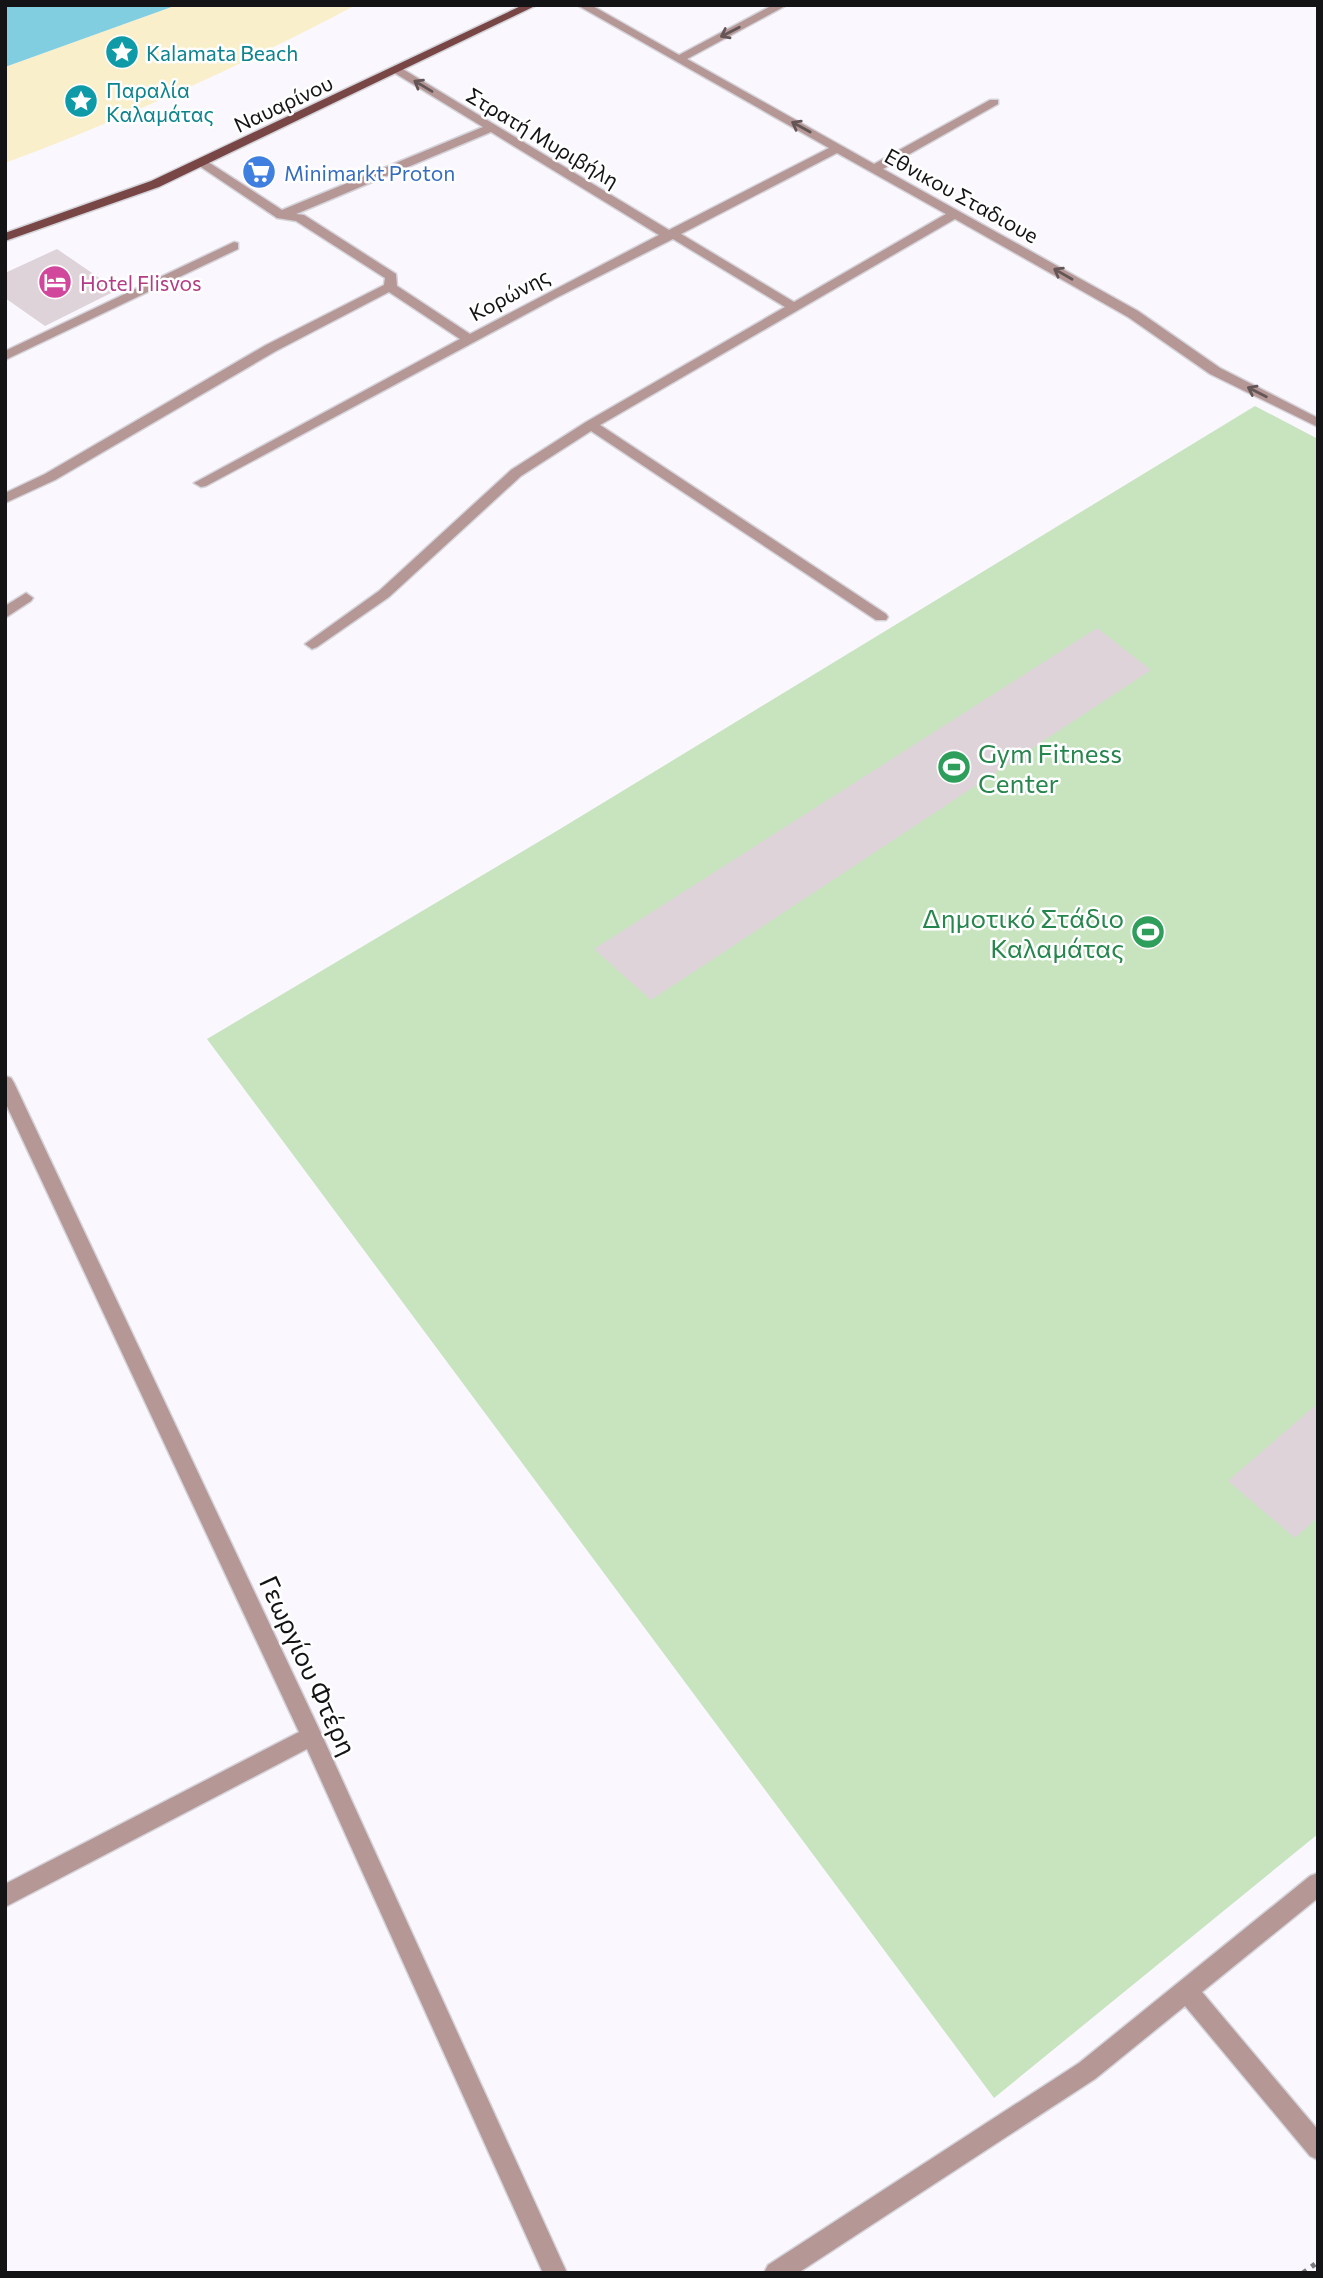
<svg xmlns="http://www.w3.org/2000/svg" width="1323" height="2278" font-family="Commissioner,sans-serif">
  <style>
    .green { fill: #c7e4bf }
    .sand { fill: #f9efca }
    .water { fill: #82cee1 }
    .building { fill: #ded3d8 }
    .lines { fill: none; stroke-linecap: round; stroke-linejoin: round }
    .minor-casing { stroke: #d5d3da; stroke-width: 3 }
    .major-casing { stroke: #d5d3da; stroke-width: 3 }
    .path { stroke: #7c7a7f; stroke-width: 5; stroke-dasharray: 4.5 6; stroke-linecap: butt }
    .minor { fill: #b59795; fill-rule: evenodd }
    .major { fill: #784745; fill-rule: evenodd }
    .oneway { stroke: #645556 }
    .labels { text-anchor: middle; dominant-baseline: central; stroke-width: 5; stroke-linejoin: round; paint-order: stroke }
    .far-culture-label { font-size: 21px; fill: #0d838f; stroke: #fff; text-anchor: start }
    .far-street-label { font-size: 21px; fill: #141316; stroke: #fff }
    .far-shop-label { font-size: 21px; fill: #366cbe; stroke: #fff; text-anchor: start }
    .far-hotel-label { font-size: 21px; fill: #b23c85; stroke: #fff; text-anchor: start }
    .leisure-label { font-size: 26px; fill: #27864d; stroke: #fff; text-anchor: start }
    .street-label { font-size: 26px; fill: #141316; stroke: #fff }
  </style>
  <rect width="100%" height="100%" fill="#faf7ff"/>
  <!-- green -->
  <path class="green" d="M1255,406l63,33v1395l-324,264 -787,-1059 353,-210z"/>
  <!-- sand -->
  <path class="sand" d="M177,5h179c-113,60 -231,113 -351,158v-96z"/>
  <!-- water -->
  <path class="water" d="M5,5h172l-172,62z"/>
  <!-- building -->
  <path class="building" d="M57,249l60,41 -72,36 -40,-28v-25z
    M1097,628l54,42 -500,330 -57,-51z
    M1318,1403v114l-23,21 -67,-57z"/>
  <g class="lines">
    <!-- minor casing -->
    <g class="minor-casing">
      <path id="minor" d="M577,5h14l88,50 94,-50h14l-100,54 187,105 116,-64h8v4l-115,65 255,142 82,57 98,50v9l-108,-53 -82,-57 -173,-98 -355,206 286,189 2,3 -2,3h-10l-285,-189 -70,45 -132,121 -72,50 -5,2 -7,-5 74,-53 132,-121 75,-48 199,-115 -112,-68 -117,59 -350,188 -5,1 -7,-4 266,-144 -71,-47 -113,59 -221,129 -50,23v-10l40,-19 221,-129 118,-60 1,-7 -89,-57 -19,-3 -82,-55 10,-3 77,50 201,-83 -90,-55v-4h8l268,162 160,-82zM491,132l168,103 -189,99 -73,-48 -1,-12 -92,-59 -8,-1zM837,153l109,61 -152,88 -113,-68z
        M234,242l4,1v6l-233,111v-9z
        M26,593l7,5 -2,3 -26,17v-12z
        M5,1076l6,2 3,5 305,646 248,544h-24l-236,-524 -302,158v-23l294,-152 -294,-630z
        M1318,1873v25l-116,94 116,138v30l-8,-4 -125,-150 -90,73 -297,194h-34l4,-8 311,-202 231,-187z"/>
    </g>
    <!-- major casing -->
    <g class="major-casing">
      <path id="major" d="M523,5h14l-378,182 -154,54v-8l146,-52z"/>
    </g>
    <!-- path -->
    <path class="path" d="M1303,2273l15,-11"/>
    <!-- minor -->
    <use href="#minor" class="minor"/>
    <!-- major -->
    <use href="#major" class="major"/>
  </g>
  <!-- one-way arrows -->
  <defs><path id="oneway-shaft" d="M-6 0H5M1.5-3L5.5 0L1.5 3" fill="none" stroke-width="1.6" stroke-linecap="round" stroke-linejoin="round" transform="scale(1.75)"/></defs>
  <g class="oneway">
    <use href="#oneway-shaft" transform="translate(730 32) rotate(153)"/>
    <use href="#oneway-shaft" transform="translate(423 86) rotate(-149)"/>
    <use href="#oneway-shaft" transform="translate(801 127) rotate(-151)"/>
    <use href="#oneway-shaft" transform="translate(1063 274) rotate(-150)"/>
    <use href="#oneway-shaft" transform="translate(1257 392) rotate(-153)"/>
  </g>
  <!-- icons -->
  <defs>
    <g id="sight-disc" transform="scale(1.75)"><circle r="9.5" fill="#0f9aa8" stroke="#fff"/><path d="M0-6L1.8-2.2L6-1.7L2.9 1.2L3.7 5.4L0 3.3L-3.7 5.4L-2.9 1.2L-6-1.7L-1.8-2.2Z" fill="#fff"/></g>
    <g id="supermarket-disc" transform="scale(1.75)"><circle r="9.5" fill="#3f7fe0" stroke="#fff"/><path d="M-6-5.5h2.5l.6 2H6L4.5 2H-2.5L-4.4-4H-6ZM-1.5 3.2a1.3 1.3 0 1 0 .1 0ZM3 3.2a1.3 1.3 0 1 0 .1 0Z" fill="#fff"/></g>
    <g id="hotel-disc" transform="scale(1.75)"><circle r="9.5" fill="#d1479c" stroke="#fff"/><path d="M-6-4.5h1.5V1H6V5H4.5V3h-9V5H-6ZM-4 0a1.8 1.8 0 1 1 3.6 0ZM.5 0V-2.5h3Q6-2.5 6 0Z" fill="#fff"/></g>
    <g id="stadium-disc" transform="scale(1.75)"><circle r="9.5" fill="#2e9e5b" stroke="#fff"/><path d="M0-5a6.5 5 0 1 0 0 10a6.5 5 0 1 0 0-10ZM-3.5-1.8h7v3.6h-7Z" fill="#fff"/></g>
  </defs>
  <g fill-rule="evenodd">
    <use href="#sight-disc" x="122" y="52"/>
    <use href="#sight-disc" x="81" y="101"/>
    <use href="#supermarket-disc" x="259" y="172"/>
    <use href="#hotel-disc" x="55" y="282"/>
    <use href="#stadium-disc" x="954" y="767"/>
    <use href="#stadium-disc" x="1148" y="932"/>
  </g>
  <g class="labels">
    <!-- far-culture labels -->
    <g class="far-culture-label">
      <text x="146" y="52">Kalamata Beach</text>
      <text x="106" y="89">Παραλία<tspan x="106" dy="24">Καλαμάτας</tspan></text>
    </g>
    <!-- far-street labels -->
    <g class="far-street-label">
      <text transform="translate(283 103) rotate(-25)">Ναυαρίνου</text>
      <text transform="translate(543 137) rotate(31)">Στρατή Μυριβήλη</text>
      <text transform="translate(962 195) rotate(29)">Εθνικου Σταδιουe</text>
      <text transform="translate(509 294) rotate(-28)">Κορώνης</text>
    </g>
    <!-- far-shop labels -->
    <g class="far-shop-label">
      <text x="284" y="172">Minimarkt Proton</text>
    </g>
    <!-- far-hotel labels -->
    <g class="far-hotel-label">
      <text x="80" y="282">Hotel Flisvos</text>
    </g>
    <!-- leisure labels -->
    <g class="leisure-label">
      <text x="978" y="752">Gym Fitness<tspan x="978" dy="30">Center</tspan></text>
      <text x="1124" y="917" text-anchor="end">Δημοτικό Στάδιο<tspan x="1124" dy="30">Καλαμάτας</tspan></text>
    </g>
    <!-- street labels -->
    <g class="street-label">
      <text transform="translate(309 1665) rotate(65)">Γεωργίου Φτέρη</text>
    </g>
  </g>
  <!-- border -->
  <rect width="1323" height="2278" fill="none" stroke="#141316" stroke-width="14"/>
</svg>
